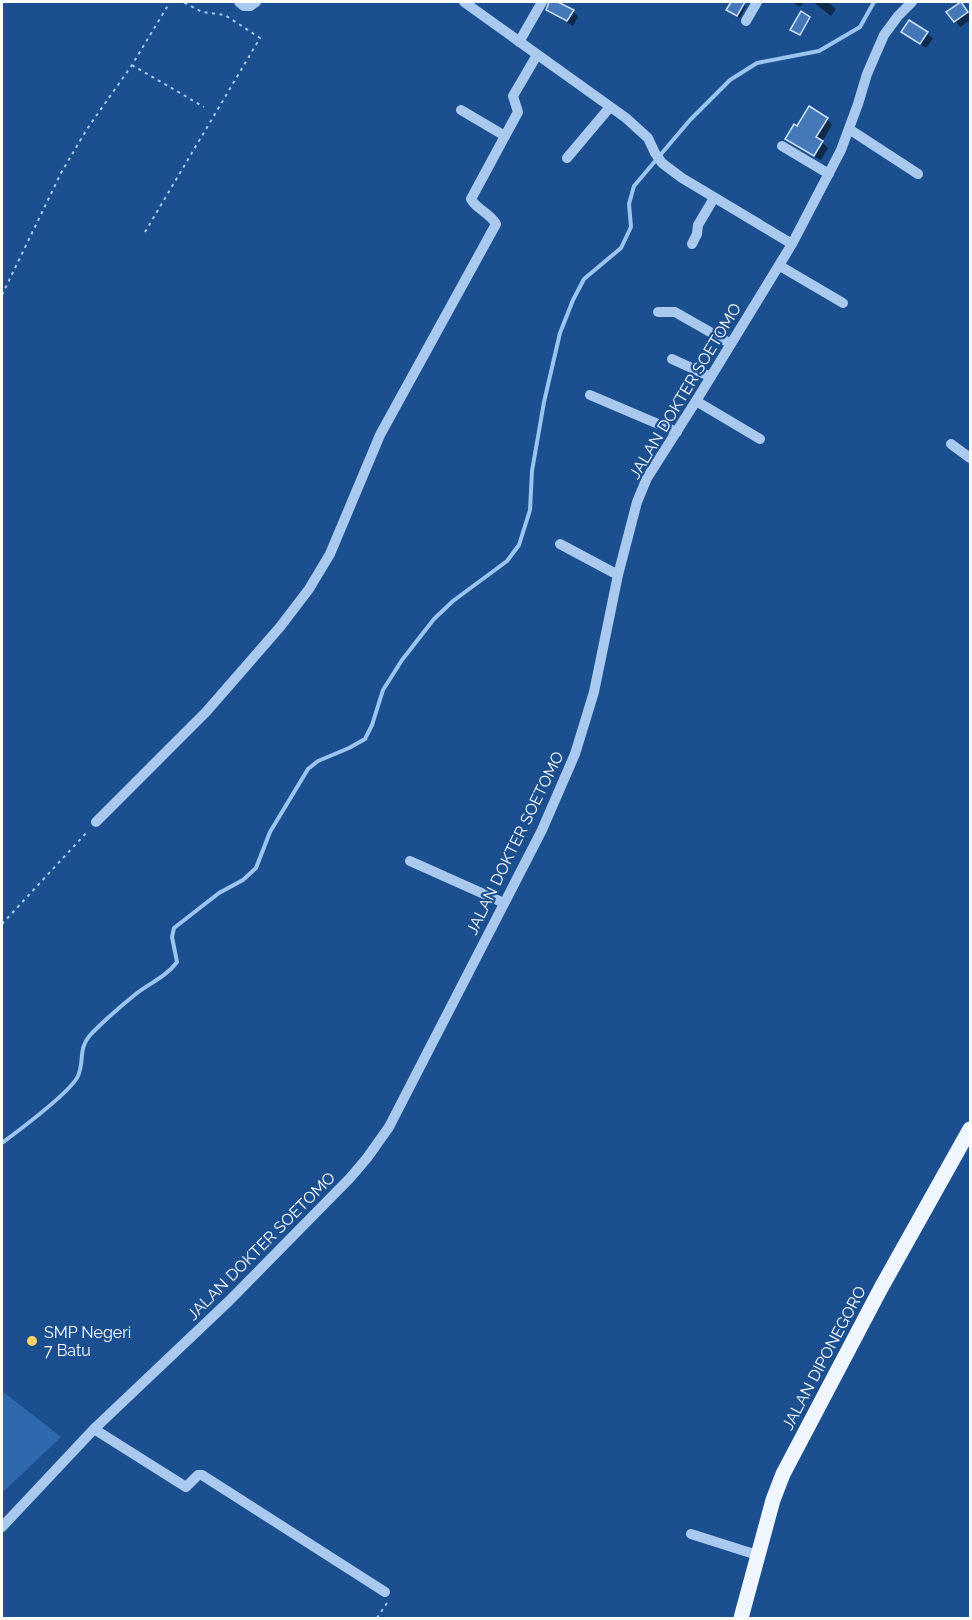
<svg xmlns="http://www.w3.org/2000/svg" width="972" height="1620" font-family="Raleway,sans-serif">
  <style>
    .green { fill: #2e69ad }
    .shadow { fill: #0007 }
    .lines { fill: none; stroke-linecap: round; stroke-linejoin: round }
    .stream { stroke: #9cc4f0; stroke-width: 4 }
    .building { fill: #4478b7; stroke: #cfe3fa; stroke-width: 1.5 }
    .path { stroke: #a9c9ee; stroke-width: 2; stroke-dasharray: 3 4.5; stroke-linecap: butt }
    .minor { stroke: #a9c9ee; stroke-width: 10 }
    .major { stroke: #f0f6ff; stroke-width: 15 }
    .poi-dot { fill: #ffd166; stroke: #1b4f8f; stroke-width: 2 }
    .labels { text-anchor: middle; dominant-baseline: central; stroke-width: 4.5; stroke-linejoin: round; paint-order: stroke }
    .street-label { font-size: 16px; fill: #fff; stroke: #1b4f8f }
    .poi-label { font-size: 16px; fill: #fff; stroke: #1b4f8f; text-anchor: start }
  </style>
  <rect width="100%" height="100%" fill="#1b4f8f"/>
  <!-- green -->
  <path class="green" d="M2,1391l59,46 -59,56z"/>
  <!-- shadow -->
  <path class="shadow" d="M551,2h4l18,9 5,6 -5,9 -19,-11 -6,-6z
    M733,2h4l9,5 -6,11 -12,-8z
    M792,2h12l-4,5z
    M813,2h15l8,7 -5,7z
    M961,4l9,11v5l-10,7 -5,-6z
    M903,31l24,2 6,6 -7,9z
    M827,119l5,6 -10,17 6,6 -7,12 -28,-15 -6,-6 10,-11z"/>
  <g class="lines">
    <!-- stream -->
    <path class="stream" d="M2,1143c16,-12 68,-50 76,-67 7,-16 -1,-27 14,-43 14,-14 30,-28 45,-40 13,-10 30,-17 40,-31l-5,-25 2,-9 45,-35 24,-13 13,-12 14,-36 38,-63 10,-8 31,-13 16,-9 7,-14 11,-35 19,-30 32,-41 19,-18 54,-40 12,-16 11,-35 2,-39 12,-69 16,-69 13,-33 11,-21 37,-31 10,-21 -2,-23 5,-18 56,-66 40,-40 27,-17 62,-12 41,-24 14,-25"/>
  </g>
  <!-- building -->
  <path class="building" d="M549,2h9l16,8 -7,11 -21,-11z
    M731,2h14l-8,14 -11,-6z
    M961,2l7,10 -14,10 -8,-10z
    M801,11l9,6 -10,18 -10,-5z
    M909,20l19,12 -8,12 -19,-12z
    M809,106l19,12 -12,19 7,4 -9,15 -29,-17 9,-15 3,2z"/>
  <g class="lines">
    <!-- path -->
    <path class="path" d="M132,65l72,42
      M145,232l115,-194 -35,-23 -23,-3 -19,-10
      M2,295l59,-122 26,-44 45,-64 38,-63
      M2,924l86,-93
      M336,1618h14
      M377,1618l10,-15"/>
    <!-- minor -->
    <path class="minor" d="M239,2l5,4h6l6,-4
      M464,2l162,116 22,20 7,15 7,10 20,15 110,66
      M746,21l11,-19
      M519,42l23,-40
      M461,110l44,26
      M849,129l69,45
      M782,146l47,28
      M567,158l43,-51
      M692,244l5,-10 1,-9 16,-27
      M780,266l63,37
      M658,312h17l56,32
      M672,359l39,18
      M590,395l87,37
      M696,401l64,38
      M951,444l19,14
      M560,544l58,31
      M96,822l110,-110 74,-85 29,-38 21,-35 50,-119 116,-211c-6,-11 -20,-15 -25,-25l47,-87 -5,-16 24,-41
      M410,861l94,42
      M94,1429l92,58 12,-12h4l183,117
      M2,1527l92,-98 135,-128 121,-123 17,-20 22,-31 153,-297 33,-76 19,-62 24,-117 19,-73 10,-24 49,-77 96,-157 49,-94 17,-46 9,-30 17,-39 14,-19 14,-14
      M691,1534l66,21"/>
    <!-- major -->
    <path class="major" d="M741,1618l32,-118 10,-26 98,-186 89,-159"/>
  </g>
  <!-- markers -->
  <circle class="poi-dot" cx="32" cy="1341" r="6"/>
  <g class="labels">
    <!-- street labels -->
    <g class="street-label">
      <text transform="translate(685 391) rotate(-59)">JALAN DOKTER SOETOMO</text>
      <text transform="translate(515 843) rotate(-64)">JALAN DOKTER SOETOMO</text>
      <text transform="translate(261 1246) rotate(-45)">JALAN DOKTER SOETOMO</text>
      <text transform="translate(824 1358) rotate(-62)">JALAN DIPONEGORO</text>
    </g>
    <!-- poi labels -->
    <g class="poi-label">
      <text x="44" y="1332">SMP Negeri<tspan x="44" dy="18">7 Batu</tspan></text>
    </g>
  </g>
  <!-- border -->
  <rect width="972" height="1620" fill="none" stroke="#ffffff" stroke-width="6"/>
</svg>
